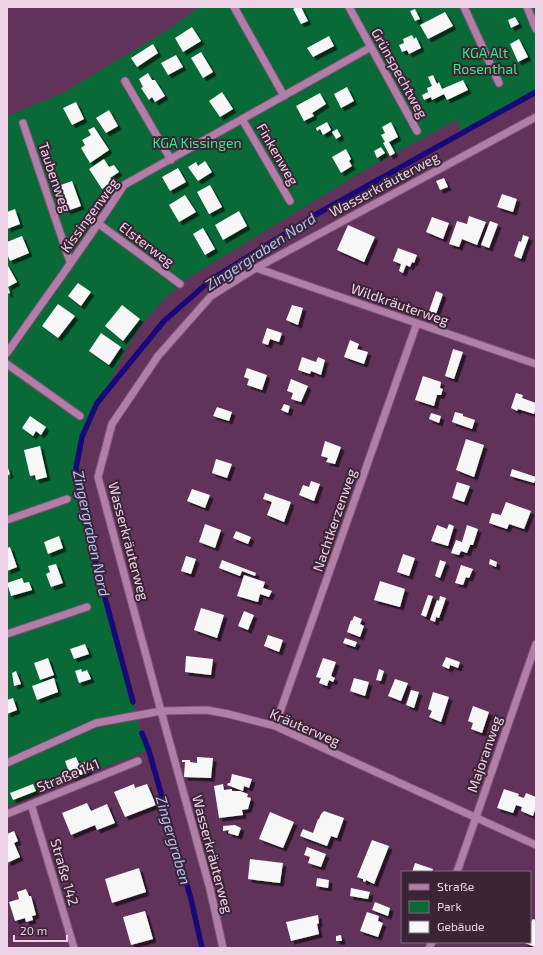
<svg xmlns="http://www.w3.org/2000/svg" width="543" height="955" font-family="'Exo 2',sans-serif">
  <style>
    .green { fill: #096a37 }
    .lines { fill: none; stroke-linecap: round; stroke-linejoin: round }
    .stream { stroke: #180879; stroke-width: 5.5 }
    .building { fill: #f7f7f7; filter: url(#shadow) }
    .minor-casing { stroke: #7a5475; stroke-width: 9 }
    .minor { stroke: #b17ea8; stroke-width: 7 }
    .labels { text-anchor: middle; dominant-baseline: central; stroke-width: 4; stroke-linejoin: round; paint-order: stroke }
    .park-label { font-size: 14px; fill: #36ea85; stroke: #3a2436 }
    .street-label { font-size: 14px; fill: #eed2e8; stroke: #3a2436 }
    .water-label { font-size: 15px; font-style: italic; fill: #b2c1f8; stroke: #3a2436 }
  </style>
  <defs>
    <filter id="shadow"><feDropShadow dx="3.5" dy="3.5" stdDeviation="0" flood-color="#0009"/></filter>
  </defs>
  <rect width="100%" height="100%" fill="#61335a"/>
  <!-- green -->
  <path class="green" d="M199,7h337v85l-74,41 -6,-13 -86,47 -182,111 -26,23 -23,27 -14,23 -49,100 -2,18 1,13 4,22 67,247 -139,55v-689l5,-3 51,-21 103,-62z"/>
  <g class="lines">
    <!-- stream -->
    <path class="stream" d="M133,702l-41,-153 -16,-81 6,-31 15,-34 67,-82 48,-42 103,-64 221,-123
      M142,733l7,18 42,148 11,49"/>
  </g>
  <!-- building -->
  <path class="building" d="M296,7h5l7,14 -7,3 -8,-15z
    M415,9l5,10 -5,2 -5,-10z
    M445,12l8,14 -25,13 -8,-14z
    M515,17l4,7 -8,4 -3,-8z
    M192,27l9,14 -18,11 -8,-14z
    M412,35l2,4 2,-2 5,11 -12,6 -2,-4 -5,2 -3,-7 5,-2 -1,-4z
    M329,36l5,10 -21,11 -6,-9z
    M519,39l9,18 -10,5 -8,-18z
    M153,44l5,9 -21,14 -6,-9z
    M201,52l12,20 -10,6 -12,-20z
    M176,55l7,12 -15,8 -7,-12z
    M148,73l4,7h3l10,16 -10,6 -3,-5 -3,3 -8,-12 2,-1 -4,-8z
    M433,75l4,9 2,-2 3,7 21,-9 5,10 -21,10 -3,-6 -12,6 -1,-3 -7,3 -2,-5 6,-3 -1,-4 5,-2 -4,-9z
    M347,87l7,14 -13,7 -7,-14z
    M222,92l11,17 -13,8 -11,-16z
    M320,93l6,11 -14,9 2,3 -10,5 -8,-15z
    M76,102l8,17 -12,6 -9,-17z
    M109,110l9,16 -12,7 -10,-15z
    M327,122l4,8 -8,5 -3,-6 -3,2 -1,-3z
    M391,122l7,15 -9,5 6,11 -5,3 -7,-13 2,-1 -4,-7 4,-2 -3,-6z
    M94,127l15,23 -19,13 -9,-15 4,-3 -3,-5 9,-5 -3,-5z
    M337,129l4,7 -5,3 -4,-7z
    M381,147l4,6 -8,5 -3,-7z
    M346,149l5,10 -2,2 3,5 -11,7 -9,-16z
    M104,159l5,8 5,-2 5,7 -9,6 3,4 -11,7 -13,-20z
    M205,161l7,11 -14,9 -10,-14 8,-5 2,4z
    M178,168l8,14 -16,9 -8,-14z
    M444,178l4,9 -8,3 -4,-9z
    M72,181l9,25 -14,5 -9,-25z
    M210,185l12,22 -13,7 -12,-22z
    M502,194l15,5 -4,13 -16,-5z
    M185,195l11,17 -17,10 -10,-17z
    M15,209l5,15 -13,5v-17z
    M239,211l8,15 -24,14 -8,-15z
    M469,216l17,6 -9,23 -15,-6 -3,8 -10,-3 8,-23 10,3z
    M432,217l17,6 -6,16 -17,-7z
    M490,221l8,3 -9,24 -8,-3z
    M348,225l27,12 -11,25 -27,-12z
    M203,228l12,21 -10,6 -12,-21z
    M523,235l6,2 -8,22 -7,-3 5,-15 2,1z
    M22,236l7,17 -19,8 -3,-7v-12z
    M398,248l19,7 -3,8 -2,-1 -2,5 -4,-2 -3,8 -4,-2 2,-7 -8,-3z
    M7,264l10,18 -9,5 2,6 -3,1z
    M78,283l13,9 -10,14 -13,-10z
    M436,291l7,3 -8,23 -7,-3z
    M58,304l17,12 -17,22 -16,-12z
    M122,305l18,14 -17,22 -18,-15z
    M292,305l11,3 -5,17 -12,-5z
    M267,328l15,5 -3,9 -9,-3 -2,6 -6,-2z
    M101,333l20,14 -12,18 -20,-14z
    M350,340l9,4 -2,5 11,3 -4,12 -20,-7z
    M453,349l10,3 -9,27 -9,-3z
    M302,357l14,5 2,-5 7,3 -4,15 -10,-4 -1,3 -12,-4z
    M247,368l20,7 -5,15 -15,-5 2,-6 -5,-2z
    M423,376l18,6 -1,6 3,1 -2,6h-4l-3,11 -19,-6z
    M291,379l17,7 -7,16 -10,-3 2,-6 -6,-2z
    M516,393l7,2 -1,3 14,5v5l-2,6 -16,-5 -1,2 -6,-3z
    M284,404l6,2 -2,7 -7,-3z
    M217,407l15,5 -3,9 -16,-5z
    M455,412l8,2v2l12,4 -3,9 -20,-7z
    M431,413l10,3 -2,7 -10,-4z
    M30,416l16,11 -5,8 -5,-4 -3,5 -11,-8z
    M466,439l18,6 -10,32 -18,-7z
    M325,441l16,6 -6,17 -9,-2 2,-4 -7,-2z
    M40,446l7,31 -11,3 -1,-5 -5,1 -6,-26z
    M216,459l16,5 -5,14 -15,-5z
    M7,465l3,9 -3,2z
    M512,469l24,8 -2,6 -24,-7z
    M311,481l9,3 -6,17 -15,-6 4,-10 6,2z
    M457,482l13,4 -6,16 -12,-4z
    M192,489l18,6 -5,13 -18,-7z
    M265,493l26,9 -7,20 -17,-7 5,-13 -9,-3z
    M506,502l25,9 -7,18 -15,-5 -2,5 -18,-6 3,-10 9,2z
    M205,524l16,6 -6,18 -16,-6z
    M449,524l5,2 -6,20 -17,-5 6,-16 10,4z
    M467,525l11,4 -5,16h-3l-3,8 -6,-2 -2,4 -8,-2 5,-13 6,2z
    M236,531l15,6 -3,7 -15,-6z
    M59,536l4,12 -15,6 -4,-12z
    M10,547l7,20 -10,4v-23z
    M403,554l12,4 -6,18 -12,-4z
    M186,556l10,3 -5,15 -10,-3z
    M490,559l7,3 -1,5 -7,-3z
    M222,560l34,13 -1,3 -13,-5 -2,5 -21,-8z
    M440,560l6,2 -6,16 -5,-2z
    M56,564l7,19 -12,4 -5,-13 4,-2 -2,-6z
    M461,565l12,4 -4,9 -3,-1 -3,8 -8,-2z
    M244,575l21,7 -2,6 9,3 -3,6 -9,-3 -2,8 -21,-6z
    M22,578l2,5 5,-1 3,8 -21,6 -4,-13z
    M380,581l25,8 -5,18 -26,-7z
    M428,595l5,1 -7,21 -5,-2z
    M440,596l6,2 -7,20 -3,-1 -1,5 -5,-2 7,-20 2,1z
    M201,608l23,7 -7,23 -23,-8z
    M244,611l10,4 -6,15 -10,-4z
    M354,616l8,3 -2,5 4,2 -4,11 -13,-5 4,-12 1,1z
    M268,635l15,5 -4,12 -15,-6z
    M345,638l12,4 -2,5 -12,-4z
    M85,644l4,10 -15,5 -4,-10z
    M186,656l27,3 -2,16 -26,-3z
    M446,657l14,5 -2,6 -8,-3 -1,4 -7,-3z
    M48,658l6,17 -14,5 -6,-17z
    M323,658l13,4 -5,14 4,2 -2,4 -4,-2 -2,6 -8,-3 2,-5 -5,-1z
    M81,669l1,3 5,-2 4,9 -12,4 -4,-12z
    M379,669l5,2 -3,10 -5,-1z
    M16,671l5,13 -7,2 -2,-13z
    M54,678l4,14 -21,8 -5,-14z
    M354,678l15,4 -4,14 -15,-5z
    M395,679l13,4 -7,18 -13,-5z
    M411,690l8,2 -5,16 -8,-3z
    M433,692l16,5 -8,25 -12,-5 3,-6 -4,-2z
    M13,698l4,12 -10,4v-14z
    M473,706l16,6 -7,21 -11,-4 2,-6 -5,-2z
    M76,757l3,7 6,-2 4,10 -18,6 -6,-17z
    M197,757l16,1 -2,20 -27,-1 1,-15h-3v-2h8v2l7,1z
    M232,774l20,5 -3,9 -5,-2 -1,5 -16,-6 1,-2h2z
    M33,784l3,7 -23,9 -3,-7z
    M134,784l1,4 12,-4 9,21 -31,12 -11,-25z
    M223,784l1,6 8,-1v2h8l8,3 -1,3 4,1 -3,11 -6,1 1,5 -24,3 -5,-32z
    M504,789l15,5 -1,2 6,2 2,-5 10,4v10l-3,9 -12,-5 1,-4 -6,-2 -3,8 -16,-5z
    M87,803l4,8 16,-7 8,19 -18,7 -2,-5 -24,10 -9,-22z
    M324,811l20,7 -7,20 -6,-2 -4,10 -27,-10 3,-7 10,4 5,-14h1l2,-5z
    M270,812l24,10 -11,26 -24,-9z
    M235,825l6,3 -3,8 -10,-3 1,-3 -6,1v-5z
    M14,831l4,10 -4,2 6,14 -13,6v-29z
    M372,840l17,6 -15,38 -8,-4 -1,2 -2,-1v-2l-6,-2z
    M307,847l19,7 -5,13 -13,-4 2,-6 -6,-2z
    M250,859l33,4 -3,20 -32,-4z
    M415,863l18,6 -1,3h-20z
    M139,868l7,24 -34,11 -7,-24z
    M317,878l12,2 -1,8 -12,-2z
    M351,888l19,4 -2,7 -18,-3z
    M26,889l3,7h2l5,19 -4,1 1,4 -7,2 -1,-4 -10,3 -6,-19 10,-3 -2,-7z
    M375,902l15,6 -2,8 -16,-6z
    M145,911l8,28 -22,6 -8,-28z
    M367,912l12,4 -1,5 5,2 -5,14 -18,-6z
    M318,915l1,8 -2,1 2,10 -28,7 -5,-19z
    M533,919l3,1 -1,27 -13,-5h8v-19z
    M341,935l1,6h-6v-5z"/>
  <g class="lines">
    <!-- minor casing -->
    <g class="minor-casing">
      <path id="minor" d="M234,7l50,89
        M349,7l68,124
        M464,7l35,76
        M527,7l9,22
        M125,81l46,79
        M242,119l48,82
        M23,123l47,139
        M99,224l81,60
        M256,268l280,96
        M7,353c39,-56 80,-111 117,-168l247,-138
        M7,364l73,52
        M7,520l60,-21
        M7,634l80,-27
        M275,726l142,-403
        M7,763l89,-40 65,-12 46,-1 21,4 47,12 261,119
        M31,804l43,144
        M7,814l131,-53
        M457,872l79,-228
        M223,948l-13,-59 -49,-178 -63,-234 14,-53 46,-68 53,-60 45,-28 280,-151
        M429,948l3,-6"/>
    </g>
    <!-- minor -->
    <use href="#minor" class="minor"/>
  </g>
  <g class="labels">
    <!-- park labels -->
    <g class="park-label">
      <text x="485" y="52">KGA Alt<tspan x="485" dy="16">Rosenthal</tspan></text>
      <text x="197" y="142">KGA Kissingen</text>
    </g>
    <!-- street labels -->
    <g class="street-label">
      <text transform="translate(400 73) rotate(61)">Grünspechtweg</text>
      <text transform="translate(278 154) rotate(60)">Finkenweg</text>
      <text transform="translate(55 177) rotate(71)">Taubenweg</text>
      <text transform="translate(384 184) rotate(-28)">Wasserkräuterweg</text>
      <text transform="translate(89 215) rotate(-54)">Kissingenweg</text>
      <text transform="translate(147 244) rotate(37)">Elsterweg</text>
      <text transform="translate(400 304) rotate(19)">Wildkräuterweg</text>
      <text transform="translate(334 520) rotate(-71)">Nachtkerzenweg</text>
      <text transform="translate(129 541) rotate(75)">Wasserkräuterweg</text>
      <text transform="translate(305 727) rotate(23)">Kräuterweg</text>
      <text transform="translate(484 754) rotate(-71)">Majoranweg</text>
      <text transform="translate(68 775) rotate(-22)">Straße 141</text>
      <text transform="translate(213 854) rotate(75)">Wasserkräuterweg</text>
      <text transform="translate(65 872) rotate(74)">Straße 142</text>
    </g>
    <!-- water labels -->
    <g class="water-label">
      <text transform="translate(260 251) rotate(-33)">Zingergraben Nord</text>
      <text transform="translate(92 533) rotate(78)">Zingergraben Nord</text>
      <text transform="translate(174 840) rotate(74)">Zingergraben</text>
    </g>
  </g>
  <!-- border -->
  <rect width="543" height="955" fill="none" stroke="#eed2e8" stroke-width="16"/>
  <!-- legend -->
  <rect x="401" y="871" width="130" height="72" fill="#3a2436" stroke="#826a7d"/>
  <rect x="409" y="884" width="20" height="6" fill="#b17ea8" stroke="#826a7d"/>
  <text x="437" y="891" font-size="12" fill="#eed2e8">Straße</text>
  <rect x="409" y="901" width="20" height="12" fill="#096a37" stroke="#826a7d"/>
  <text x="437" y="911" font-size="12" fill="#eed2e8">Park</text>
  <rect x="409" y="921" width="20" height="12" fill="#f7f7f7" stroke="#826a7d"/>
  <text x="437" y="931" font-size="12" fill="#eed2e8">Gebäude</text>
  <!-- scale -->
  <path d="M14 935v6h53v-6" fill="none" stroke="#eed2e8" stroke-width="2"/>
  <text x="20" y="935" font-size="12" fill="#eed2e8" stroke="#3a2436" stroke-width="3" paint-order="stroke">20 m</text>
</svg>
